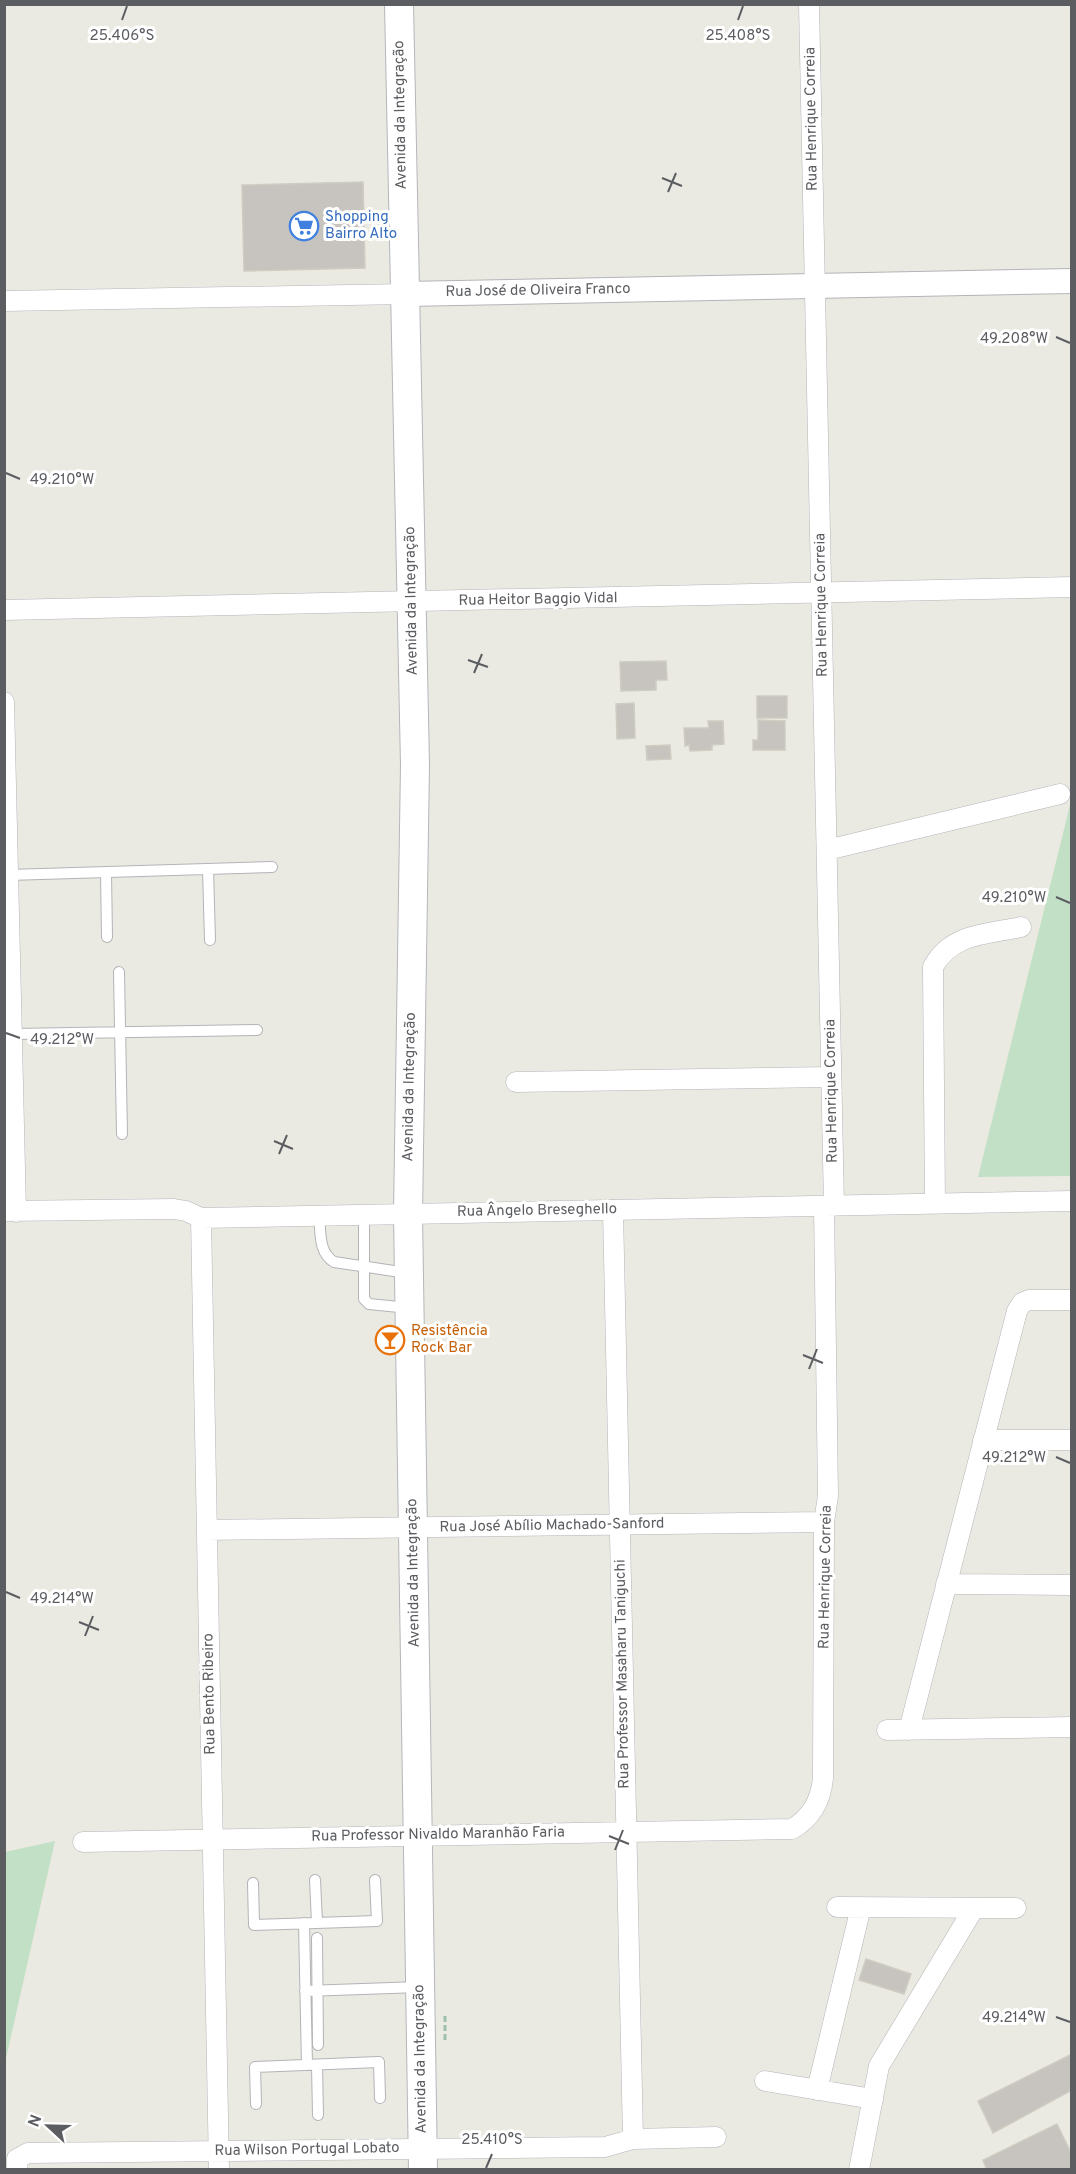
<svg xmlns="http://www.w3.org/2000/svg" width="1076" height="2174" font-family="Overpass,sans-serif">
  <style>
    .green { fill: #c2e0c5 }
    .building { fill: #c7c4bf; stroke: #cfccc2; stroke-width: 1.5 }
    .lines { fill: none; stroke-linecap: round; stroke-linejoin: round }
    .service-casing { stroke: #b3b4b8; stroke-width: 12 }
    .minor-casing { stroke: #b3b4b8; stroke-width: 21 }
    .tertiary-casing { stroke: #b3b4b8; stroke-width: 26 }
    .secondary-casing { stroke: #b4b6bb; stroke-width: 30 }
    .path { stroke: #9cc0aa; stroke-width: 3; stroke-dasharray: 6 3; stroke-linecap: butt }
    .service { stroke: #fff; stroke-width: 10 }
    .minor { stroke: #fff; stroke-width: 20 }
    .tertiary { stroke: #fff; stroke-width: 24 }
    .secondary { stroke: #fff; stroke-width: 28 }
    .ticks { fill: none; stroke: #5b5d61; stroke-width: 2 }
    .labels { text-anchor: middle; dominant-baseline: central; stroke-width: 6; stroke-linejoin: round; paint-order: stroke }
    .street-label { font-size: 15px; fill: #5b5d61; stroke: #fff }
    .shop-label { font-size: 15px; fill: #366cbe; stroke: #fff; text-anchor: start }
    .food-label { font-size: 15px; fill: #c56008; stroke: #fff; text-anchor: start }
    .ticks-label { font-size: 15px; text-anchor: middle; fill: #5b5d61; stroke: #fff; stroke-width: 6; stroke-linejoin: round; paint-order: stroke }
  </style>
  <rect width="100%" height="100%" fill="#ebeae2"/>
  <!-- green -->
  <path class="green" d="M1071,801v375l-93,1z
    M55,1841l-50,222v-211z"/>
  <!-- building -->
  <path class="building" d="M363,182l2,86 -121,3 -2,-86z
    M666,661l1,19h-11v10l-35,1 -1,-29z
    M757,696h30v22h-30z
    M634,703l1,35 -18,1 -1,-35z
    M758,720l27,1v29h-32v-10h5z
    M708,721h15l1,23 -12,1v5l-22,1 -1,-6 -4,1 -1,-18h25z
    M670,745l1,14 -24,1 -1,-14z
    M866,1959l45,15 -7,20 -45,-14z
    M1072,2054v36l-79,43 -15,-32z
    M1057,2124l15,31v15h-85l-4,-10z"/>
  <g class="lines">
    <!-- service casing -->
    <g class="service-casing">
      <path id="service" d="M208,869l2,71
        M106,872l1,65
        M8,875l264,-8
        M119,972l3,162
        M12,1034l245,-4
        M364,1214v85l5,5 40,4
        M319,1215c2,17 -1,37 15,47l73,11
        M315,1880l2,43
        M253,1883l1,42 123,-4 -2,-41
        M304,1923l3,142
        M317,1938l1,107
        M305,1991l115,-4
        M317,2065l1,50
        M256,2104l-1,-37 124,-5 1,36"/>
    </g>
    <!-- minor casing -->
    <g class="minor-casing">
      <path id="minor" d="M809,4l25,1202
        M4,301l401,-7
        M4,610l1068,-23
        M4,702l12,510
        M827,850l233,-56
        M516,1082l315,-5
        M935,1204l-2,-237c18,-34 55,-33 88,-40
        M613,1210l20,929
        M4,1211l170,-2 12,2 15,7 871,-17
        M201,1218l18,952
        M983,1440h89
        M207,1530l617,-8
        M946,1584l126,1
        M887,1730l185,-3
        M909,1730l108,-419 5,-8 7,-3h43
        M83,1842l709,-13c19,-11 29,-29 31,-51l1,-256 4,-26 -4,-290
        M837,1907l179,1
        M765,2081l108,18
        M817,2090l44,-183
        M17,2170v-11l11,-6 577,-6 28,-8 83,-2
        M859,2170l20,-104 95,-158"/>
    </g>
    <!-- tertiary casing -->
    <g class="tertiary-casing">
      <path id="tertiary" d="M405,294l667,-13"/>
    </g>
    <!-- secondary casing -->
    <g class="secondary-casing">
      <path id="secondary" d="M399,4l16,761 -7,449 15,956"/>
    </g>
    <!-- path -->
    <path class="path" d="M445,2016v24"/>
    <!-- service -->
    <use href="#service" class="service"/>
    <!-- minor -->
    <use href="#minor" class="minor"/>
    <!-- tertiary -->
    <use href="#tertiary" class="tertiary"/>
    <!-- secondary -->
    <use href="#secondary" class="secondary"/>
  </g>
  <!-- ticks -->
  <path class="ticks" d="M122,20l5,-14M738,20l5,-14M662,178l20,8M668,192l8,-19M1056,337l14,6M6,473l14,6M468,660l20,7M474,673l8,-19M1056,897l14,6M6,1033l14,5M274,1141l19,8M279,1154l8,-19M803,1355l20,8M809,1369l8,-20M1056,1457l14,6M6,1592l14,6M79,1622l20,8M85,1636l8,-20M609,1836l20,8M615,1850l8,-20M1056,2017l14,5M486,2168l6,-14"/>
  <!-- icons -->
  <defs>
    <g id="supermarket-ring" transform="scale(1.5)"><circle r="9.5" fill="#fff" stroke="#3f7fe0" stroke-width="1.5"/><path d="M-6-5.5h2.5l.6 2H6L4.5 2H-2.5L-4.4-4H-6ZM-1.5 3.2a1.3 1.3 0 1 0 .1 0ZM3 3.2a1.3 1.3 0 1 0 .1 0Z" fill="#3f7fe0"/></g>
    <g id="bar-ring" transform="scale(1.5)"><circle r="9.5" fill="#fff" stroke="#e8710a" stroke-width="1.5"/><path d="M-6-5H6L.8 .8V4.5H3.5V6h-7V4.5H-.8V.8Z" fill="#e8710a"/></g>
  </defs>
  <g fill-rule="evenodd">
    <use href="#supermarket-ring" x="304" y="226"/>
    <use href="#bar-ring" x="390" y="1340"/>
  </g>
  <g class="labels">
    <!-- street labels -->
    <g class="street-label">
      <text transform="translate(401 115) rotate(-91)">Avenida da Integração</text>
      <text transform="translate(812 119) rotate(-91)">Rua Henrique Correia</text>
      <text transform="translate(538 291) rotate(-1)">Rua José de Oliveira Franco</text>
      <text transform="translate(538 600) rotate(-1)">Rua Heitor Baggio Vidal</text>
      <text transform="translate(412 601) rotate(-91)">Avenida da Integração</text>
      <text transform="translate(822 605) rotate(-91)">Rua Henrique Correia</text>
      <text transform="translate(410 1087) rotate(-89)">Avenida da Integração</text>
      <text transform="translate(832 1091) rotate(-91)">Rua Henrique Correia</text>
      <text transform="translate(537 1211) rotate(-1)">Rua Ângelo Breseghello</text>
      <text transform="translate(552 1526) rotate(-1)">Rua José Abílio Machado-Sanford</text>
      <text transform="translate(414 1573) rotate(-91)">Avenida da Integração</text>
      <text transform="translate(826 1577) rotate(-89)">Rua Henrique Correia</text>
      <text transform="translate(623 1674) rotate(-91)">Rua Professor Masaharu Taniguchi</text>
      <text transform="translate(210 1694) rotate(-91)">Rua Bento Ribeiro</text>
      <text transform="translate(438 1835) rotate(-1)">Rua Professor Nivaldo Maranhão Faria</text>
      <text transform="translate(421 2059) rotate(-91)">Avenida da Integração</text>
      <text transform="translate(307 2150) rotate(-1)">Rua Wilson Portugal Lobato</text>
    </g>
    <!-- shop labels -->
    <g class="shop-label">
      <text x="325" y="217">Shopping<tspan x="325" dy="17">Bairro Alto</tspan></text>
    </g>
    <!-- food labels -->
    <g class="food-label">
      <text x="411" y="1331">Resistência<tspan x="411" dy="17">Rock Bar</tspan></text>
    </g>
  </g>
  <g class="ticks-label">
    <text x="122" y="40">25.406°S</text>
    <text x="738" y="40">25.408°S</text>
    <text x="1014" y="343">49.208°W</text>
    <text x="62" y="484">49.210°W</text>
    <text x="1014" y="902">49.210°W</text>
    <text x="62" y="1044">49.212°W</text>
    <text x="1014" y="1462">49.212°W</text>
    <text x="62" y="1603">49.214°W</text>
    <text x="1014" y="2022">49.214°W</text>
    <text x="492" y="2144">25.410°S</text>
  </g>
  <!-- border -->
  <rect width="1076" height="2174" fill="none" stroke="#5b5d61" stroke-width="12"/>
  <!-- north arrow -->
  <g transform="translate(48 2126) rotate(292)" stroke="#ffffff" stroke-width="4.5" paint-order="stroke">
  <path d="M0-4.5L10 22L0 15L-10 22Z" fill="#5b5d61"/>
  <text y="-9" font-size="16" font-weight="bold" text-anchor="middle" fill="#5b5d61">N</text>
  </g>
</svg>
